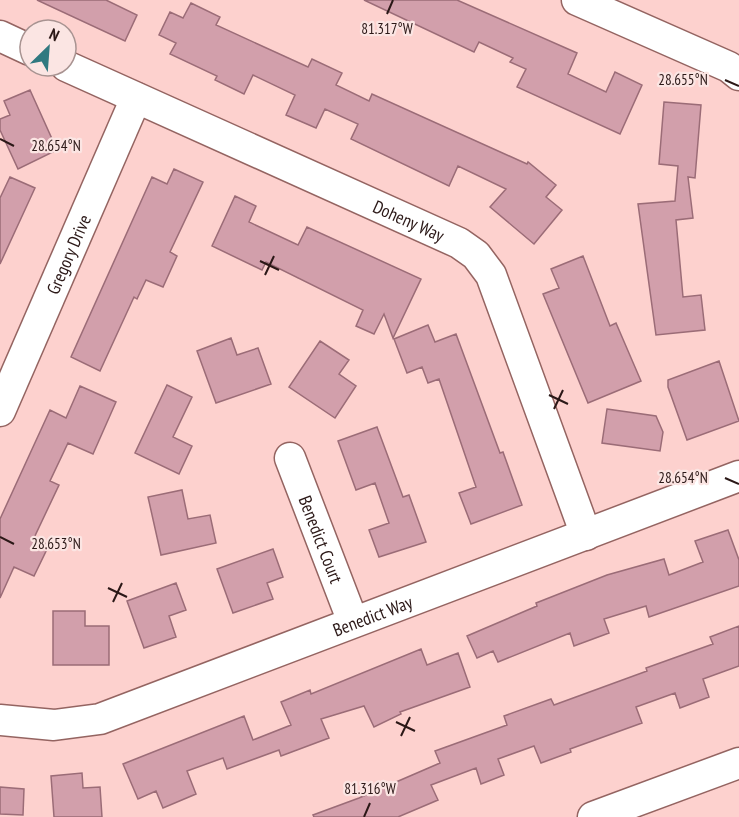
<svg xmlns="http://www.w3.org/2000/svg" width="739" height="817" font-family="'PT Sans Narrow',sans-serif">
  <style>
    .building { fill: #d29fab; stroke: #9b6c77; stroke-width: 1.5 }
    .lines { fill: none; stroke-linecap: round; stroke-linejoin: round }
    .minor-casing { stroke: #946461; stroke-width: 33 }
    .minor { stroke: #fff; stroke-width: 30 }
    .ticks { fill: none; stroke: #2b1817; stroke-width: 2 }
    .labels { text-anchor: middle; dominant-baseline: central; stroke-width: 4.5; stroke-linejoin: round; paint-order: stroke }
    .street-label { font-size: 18px; fill: #2b1817; stroke: #fbe5e3 }
    .ticks-label { font-size: 15px; text-anchor: middle; fill: #2b1817; stroke: #fbe5e3; stroke-width: 4.5; stroke-linejoin: round; paint-order: stroke }
  </style>
  <rect width="100%" height="100%" fill="#fdd1ce"/>
  <!-- building -->
  <path class="building" d="M37,0h69l31,15 -12,26z
    M364,0h93l120,53 -9,21 38,18 9,-20 27,13 -22,49 -103,-47 9,-18 -16,-7 3,-4 -34,-16 -5,10z
    M191,3l29,14 -4,8 92,42 4,-8 30,14 -6,12 33,16 3,-7 155,70 1,-2 28,23 -10,12 16,13 -28,34 -44,-37 16,-18 -48,-23 -9,20 -98,-47 7,-15 -33,-15 -9,19 -30,-13 9,-20 -42,-20 -9,19 -29,-14 2,-4 -47,-22 6,-11 -17,-8 11,-23 13,6z
    M30,90l27,60 -39,19 -18,-39v-11l10,-4 -6,-14z
    M664,102l37,3 -6,73 -7,-1 5,41 -17,2 7,77 18,-2 4,35 -49,5 -18,-131 37,-3 3,-35 -19,-2z
    M174,169l29,13 -33,70 7,4 -14,31 -17,-7 -9,19 -3,-2 -34,74 -29,-14 81,-180 15,7z
    M10,177l25,11 -35,76v-66z
    M235,196l21,10 -7,16 49,23 9,-18 114,52 -28,59 -9,-24 -10,20 -18,-8 7,-16 -97,-48 -4,8 -50,-24z
    M583,256l27,70 6,-3 25,58 -53,22 -45,-109 16,-6 -8,-19z
    M428,325l7,17 21,-8 44,119 3,-1 19,53 -51,19 -12,-31 17,-6 -37,-108 -11,4 -6,-16 -15,6 -13,-34z
    M231,338l6,17 21,-7 13,36 -55,19 -19,-52z
    M320,341l29,19 -10,14 17,12 -21,32 -46,-31z
    M719,361l20,60 -52,19 -19,-53v-7z
    M167,385l25,12 -19,40 19,9 -13,28 -44,-21z
    M80,386l36,16 -23,52 -25,-11 -18,38 9,4 -25,53 15,7 -15,31 -20,-9 -14,31v-79l50,-109 16,8z
    M607,409l49,7 7,16 -3,19 -58,-8z
    M377,427l26,70 6,-2 17,47 -47,15 -10,-27 20,-7 -14,-40 -19,7 -18,-49z
    M182,490l6,29 22,-4 6,28 -55,12 -13,-58z
    M728,530l11,30v26l-90,31 -3,-11 -42,13 5,14 -35,13 -4,-13 -72,29 -5,-11 -16,7 -10,-22 70,-30 -1,-3 71,-28 57,-16 5,16 34,-13 -8,-21z
    M273,549l10,28 -16,6 6,16 -40,14 -16,-44z
    M176,583l10,27 -17,6 7,21 -32,11 -17,-47z
    M53,611h32v15h24v39h-56z
    M739,626v40l-36,13 6,18 -29,11 -5,-15 -39,14 6,16 -72,26 1,3 -30,11 -7,-17 -36,13 6,16 -23,9 -5,-16 -45,17 7,15 -40,17h-84l-1,-2 46,-17 81,-35 -5,-12 72,-26 -3,-9 47,-17 3,6 93,-34 -1,-3 67,-24 -3,-7z
    M421,649l6,16 31,-12 12,34 -70,25 1,2 -27,13 -10,-21 -43,13 8,19 -48,18 -2,-6 -52,19 -4,-11 -36,13 9,23 -33,14 -7,-17 -18,8 -15,-35 121,-48 9,24 38,-15 -10,-23 29,-12 1,4z
    M82,773l1,15 17,-1 2,30h-48l-3,-41z
    M0,787l24,2 -1,26 -23,-1z"/>
  <g class="lines">
    <!-- minor casing -->
    <g class="minor-casing">
      <g id="minor">
        <path d="M577,0l152,67 10,8"/>
        <path d="M0,36l30,14"/>
        <path id="s1" d="M66,66l393,177 17,12 15,20 95,260"/>
        <path id="s2" d="M0,411l136,-313"/>
        <path id="s3" d="M290,458l63,164"/>
        <path id="s4" d="M0,720l54,5 46,-6 639,-243"/>
        <path d="M593,817l146,-54"/>
      </g>
    </g>
    <!-- minor -->
    <use href="#minor" class="minor"/>
  </g>
  <!-- ticks -->
  <path class="ticks" d="M387,14l6,-14M725,80l14,6M0,139l14,7M260,261l19,9M265,275l9,-19M549,395l19,9M554,409l9,-19M725,478l14,6M0,537l14,7M108,588l19,9M113,602l9,-19M396,722l19,9M401,736l9,-19M364,817l6,-14"/>
  <g class="labels">
    <!-- street labels -->
    <g class="street-label">
      <text stroke="none"><textPath href="#s1" startOffset="376">Doheny Way</textPath></text>
      <text stroke="none"><textPath href="#s2" startOffset="171">Gregory Drive</textPath></text>
      <text stroke="none"><textPath href="#s3" startOffset="87">Benedict Court</textPath></text>
      <text stroke="none"><textPath href="#s4" startOffset="392">Benedict Way</textPath></text>
    </g>
  </g>
  <g class="ticks-label">
    <text x="387" y="34">81.317°W</text>
    <text x="683" y="85">28.655°N</text>
    <text x="56" y="151">28.654°N</text>
    <text x="683" y="483">28.654°N</text>
    <text x="56" y="549">28.653°N</text>
    <text x="370" y="794">81.316°W</text>
  </g>
  <!-- north arrow -->
  <g transform="translate(48 48) rotate(25)"><circle r="28" fill="#fbe5e3" stroke="#a89391" stroke-width="1.5"/>
  <path d="M0-4.5L10 22L0 15L-10 22Z" fill="#307980"/>
  <text y="-9" font-size="16" font-weight="bold" text-anchor="middle" fill="#2b1817">N</text>
  </g>
</svg>
